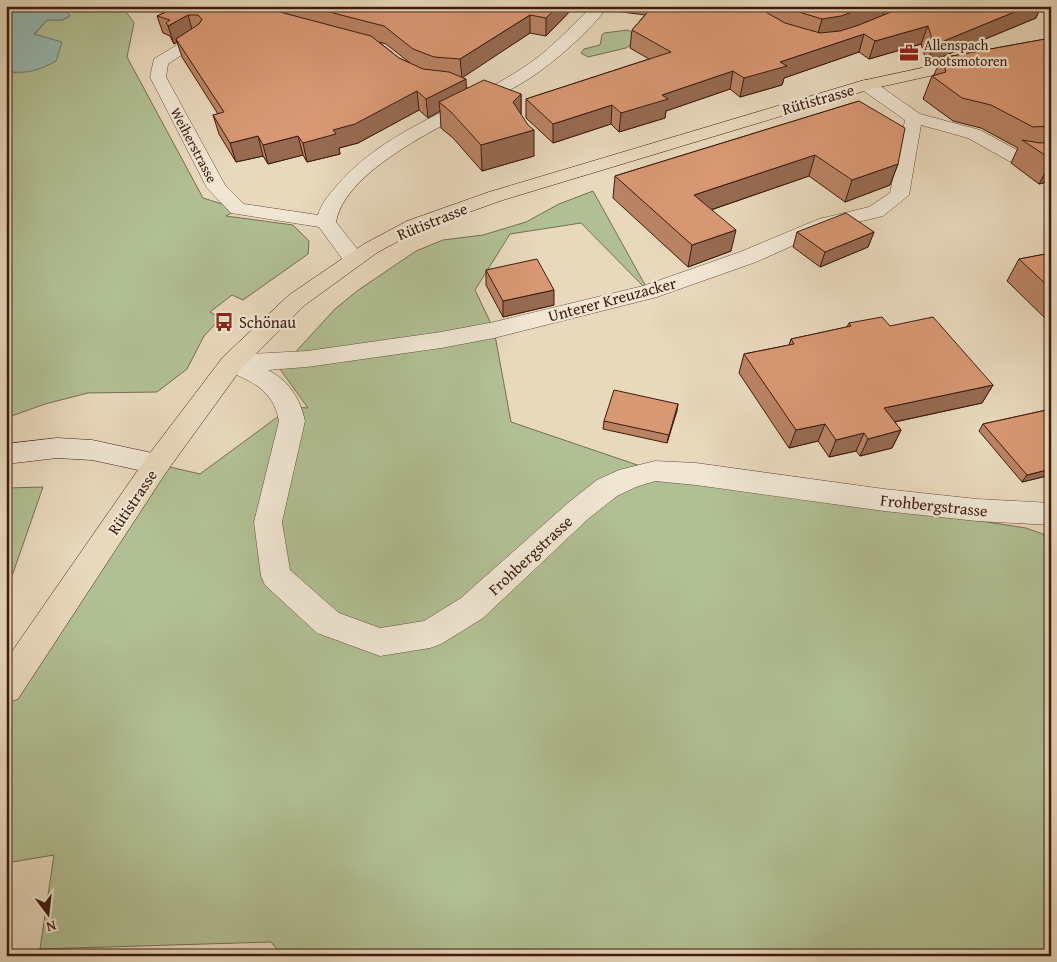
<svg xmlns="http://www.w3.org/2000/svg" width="1057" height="962" font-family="'Gentium Book Plus',serif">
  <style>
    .green { fill: #b1c094; stroke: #766d50 }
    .water { fill: #97b9b3; stroke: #737971 }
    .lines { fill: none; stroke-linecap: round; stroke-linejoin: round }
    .street-casing { stroke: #674a39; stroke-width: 1 }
    .secondary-casing { stroke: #3c1a0d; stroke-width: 1 }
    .primary-casing { stroke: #3c1a0d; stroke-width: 1 }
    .street { fill: #f0e6d3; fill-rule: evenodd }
    .secondary { fill: #f0e6d3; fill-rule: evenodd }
    .primary { fill: #e8d8bc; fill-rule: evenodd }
    .wall { fill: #ba8364; stroke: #3c1a0d; fill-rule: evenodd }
    .shaded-wall { fill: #976a51; stroke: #3c1a0d }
    .building { fill: #d89874; stroke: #3c1a0d }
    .labels { text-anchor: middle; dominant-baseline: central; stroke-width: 4.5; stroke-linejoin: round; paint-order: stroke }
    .far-poi-label { font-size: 14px; fill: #3c1a0d; stroke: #f0e6d3; text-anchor: start }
    .far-street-label { font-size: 14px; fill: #3c1a0d; stroke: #f0e6d3 }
    .street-label { font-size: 16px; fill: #3c1a0d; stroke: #f0e6d3 }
    .poi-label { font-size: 16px; fill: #3c1a0d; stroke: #f0e6d3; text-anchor: start }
  </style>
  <rect width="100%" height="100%" fill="#e8d8bc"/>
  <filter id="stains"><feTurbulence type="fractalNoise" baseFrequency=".004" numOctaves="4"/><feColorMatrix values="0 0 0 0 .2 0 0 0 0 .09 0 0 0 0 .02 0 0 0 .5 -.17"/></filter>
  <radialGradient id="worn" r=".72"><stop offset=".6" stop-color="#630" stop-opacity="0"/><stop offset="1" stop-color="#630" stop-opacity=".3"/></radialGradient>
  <!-- green -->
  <path class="green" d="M61,6h61l12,17 -7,34 76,141 35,11 -12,7 67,9 16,16 -1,13 -65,46 -11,-5 -22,17 11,6 -17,18 -17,33 -30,23 -69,1 -43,11 -39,14v-347l10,2 18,-38 13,-15h15l8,-4z
    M628,30l8,6 -1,6 -9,6 -38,9 -7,-4 3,-4 16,-4 2,-10 2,-2z
    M593,191l56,101 -68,-69 -71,11 -35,56 19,40 17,92 144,49 371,57 25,9v419h-768l-12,-14 -231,7 14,-94 -48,8v-175l151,-224 43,10 91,-67 17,1 -28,-39 55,-60 22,-18 59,-40 27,-11 40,-5 43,-13 33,-18z
    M43,487l-31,89 -6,9v-97z"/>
  <!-- water -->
  <path class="water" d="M18,6h43l9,10 -8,4h-15l-13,14 28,8 -6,19c-16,9 -31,14 -50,10v-59z"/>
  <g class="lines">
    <!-- street casing -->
    <g class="street-casing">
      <path id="street" d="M592,6h16c-17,24 -53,56 -78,72 -50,33 -182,81 -194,144l29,37 -3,5 -8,2 -8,-2 -27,-37 -88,-14 -24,-25 -57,-111 4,-18 39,-24h10l3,3 -3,3 -35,23 -2,13 59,108 19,19 74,11c3,-10 9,-18 16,-26 47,-58 123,-79 184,-118 28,-17 51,-42 74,-65z
        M867,80l6,1 47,33 60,16 41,22 7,1 23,-3v12l-23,3 -19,-4 -41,-23 -47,-13 -12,70 -26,21 -51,12 -76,34 -99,35 -163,41 -53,10 -134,19 -39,3c21,11 32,28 37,51l-23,101 8,48 49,43 41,15 44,-7 37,-23 107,-95 29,-23 22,-10 36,-9 41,2 188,26 93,10 74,4v22l-74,-4 -93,-10 -188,-26 -41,-4 -19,6 -19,9 -29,23 -105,99 -42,26 -11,4 -50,8 -63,-23 -52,-48 -4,-9 -7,-54 25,-101c-6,-32 -28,-40 -56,-52l-3,-6 3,-6 9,-2 75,-4 134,-19 53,-10 149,-36 97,-34 79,-33 50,-12 21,-14 15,-73 -44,-31 -2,-4 2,-4z"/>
    </g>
    <!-- secondary casing -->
    <g class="secondary-casing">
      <path id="secondary" d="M57,438l35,2 65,14 10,3 4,7 -4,7 -10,3 -65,-14 -35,-2 -51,6v-20z"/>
    </g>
    <!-- primary casing -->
    <g class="primary-casing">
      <path id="primary" d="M973,57l6,2 2,3 -2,3 -108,24 -368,111 -82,29 -43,23 -73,53 -64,64 -74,102 -149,228 -12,4v-43l141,-203 76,-100 66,-62 75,-51 43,-23 82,-29 372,-111z"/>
    </g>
    <!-- street -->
    <use href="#street" class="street"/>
    <!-- secondary -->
    <use href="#secondary" class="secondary"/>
    <!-- primary -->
    <use href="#primary" class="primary"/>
  </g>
  <!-- wall -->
  <path class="wall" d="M174,6h401l-29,30 -16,-3 -68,44 4,11 55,6v20l13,42 -52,15 -29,-33 -12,-10 -1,-17 -12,7 -9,-8 -61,33 -19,5 1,6 -33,8 -4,-7 -35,9 -5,-8 -27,6 -17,-28 -6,-19 5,-1 -36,-57 -5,-15 -3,2 -4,-8 -7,-3 -6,-17 17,-8zM379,42l7,2 24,19 -11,-5z
    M608,6h433l-5,12 -109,45 -6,-19 -52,15 -10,-7 -75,26 -2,7 -42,12 -10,-8 -64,22 -1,7 -46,14 -8,-8 -58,19 -27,-25v-19l123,-40 -19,-11 2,-18 13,-15 -38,-5z
    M1051,38v143l-12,3 -28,-21 7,-15 -37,-20 -28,-7 -30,-22 9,-23 2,-1 7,-17z
    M859,101l39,63 -8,21 -45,17 -36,-26 -98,34 20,41 -43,16 -75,-69 2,-22z
    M797,232h77l-6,15 -48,20 -27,-20z
    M1051,253v71l-44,-43 12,-22z
    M486,270l68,35 -51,12 -17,-32z
    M849,323l41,3 103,59 -11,18 -87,19 6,8 -9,18 -32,8 -4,-5 -27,6 -11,-16 -29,7 -50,-75 5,-19 45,-9 2,-6 56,-12z
    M678,404l-11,39 -64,-14 1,-8z
    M1051,409v66l-29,7 -43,-51 4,-7z"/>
  <!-- shaded-wall -->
  <path class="shaded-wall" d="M558,6h17l-29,30v-18z
    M869,6h17l-3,10 -46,18 -20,3 5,-18z
    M1029,6h12l-5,12 -109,45 7,-18z
    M188,15l5,18 -17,6 1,3 -3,2 -6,-18z
    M530,15v18l-68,45 -2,-19z
    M928,26l-7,18 -52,15 6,-18z
    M864,34l-5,18 -75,26 -2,7 -42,12 4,-19 36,-16z
    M733,71l-3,18 -64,22 -1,7 -46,14 2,-19 41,-18z
    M466,79l1,19 -28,4 1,9 -12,7 -2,-19z
    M417,91l2,19 -61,33 -19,5 1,6 -33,8 -4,-19z
    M521,94v26l-8,-18z
    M612,105l-1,19 -58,19v-19z
    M534,130v26l-52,15 -1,-26z
    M258,136l5,20 -27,6 -6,-19z
    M298,136l5,19 -35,9 -5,-19z
    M815,155l-6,21 -119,41 4,-22z
    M1051,162v19l-12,3z
    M898,164l-8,21 -45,17 7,-22z
    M736,230l-5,21 -43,16 4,-22z
    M874,232l-6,15 -48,20 5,-15z
    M554,290v15l-51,12v-16z
    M993,385l-11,18 -107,23 9,-18z
    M678,404l-1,7 -10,32 2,-8z
    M825,424l-7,17 -29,7 7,-18z
    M901,430l-9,18 -32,8 8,-17z
    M864,433l-8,18 -27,6 7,-17z
    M1051,469v6l-29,7 5,-7z"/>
  <!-- building -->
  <path class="building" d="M177,6h80l114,30 28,22 24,11 26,3 17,7 -40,20 -9,-8 -62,33 -22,6 3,4 -33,9 -5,-7 -35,9 -5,-9 -28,7 -17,-28 11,-3 -48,-73 23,-15 3,-5 -4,-4h-10l-20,11 -2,-3 4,-3 -13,-4 20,-9z
    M306,6h252l-12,12 -16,-3 -70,44 -26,-2 -21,-8 -29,-23z
    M653,6h102l30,17 35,10 20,-2 19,-6 37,-15 3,-4h130l-95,39 -6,-19 -53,15 -11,-7 -84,28 7,4 -43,12 -11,-7 -71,24 6,4 -47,14 -9,-8 -59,19 -27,-25 145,-47 -39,-22z
    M788,6h81l-28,10 -19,3 -23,-7z
    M1051,38v88l-18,1 -42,-22 -29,-7 -30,-22 14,-4 -5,-14z
    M484,80l37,14 -8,8 15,23 6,5 -53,15 -30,-33 -12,-10z
    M859,101l46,27 -7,36 -46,16 -37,-25 -121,40 42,35 -44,15 -77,-69z
    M1022,140l18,3 11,-1v17z
    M846,213l28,19 -49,20 -28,-20z
    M1051,253v36l-32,-30z
    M537,259l17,31 -51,11 -17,-31z
    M882,317l8,9 43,-9 60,68 -109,23 17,22 -33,9 -4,-6 -28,7 -11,-16 -29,6 -52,-76 50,-10 -3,-5 60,-13 -2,-3z
    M614,390l64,14 -9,31 -65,-14z
    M1051,409v60l-24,6 -44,-51z"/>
  <!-- icons -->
  <defs>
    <g id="office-bare" transform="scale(1.5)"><path d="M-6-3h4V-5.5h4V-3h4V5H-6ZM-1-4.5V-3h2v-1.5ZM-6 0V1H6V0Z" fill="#8f2418" stroke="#f0e6d3" stroke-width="2.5" paint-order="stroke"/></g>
    <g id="bus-bare" transform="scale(1.5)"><path d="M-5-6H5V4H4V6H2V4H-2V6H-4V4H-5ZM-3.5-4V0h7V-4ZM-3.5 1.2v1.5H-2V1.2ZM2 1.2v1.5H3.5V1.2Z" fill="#8f2418" stroke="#f0e6d3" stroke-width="2.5" paint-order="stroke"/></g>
  </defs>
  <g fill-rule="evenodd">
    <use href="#office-bare" x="909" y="53"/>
    <use href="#bus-bare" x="224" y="322"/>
  </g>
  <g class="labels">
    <!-- far-poi labels -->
    <g class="far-poi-label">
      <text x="924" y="45">Allenspach<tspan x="924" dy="16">Bootsmotoren</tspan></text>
    </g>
    <!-- far-street labels -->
    <g class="far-street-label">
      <text transform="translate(194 145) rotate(62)">Weiherstrasse</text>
    </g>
    <!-- street labels -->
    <g class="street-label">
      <text transform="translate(818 99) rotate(-16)">Rütistrasse</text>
      <text transform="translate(432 221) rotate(-22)">Rütistrasse</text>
      <text transform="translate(612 299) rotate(-15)">Unterer Kreuzacker</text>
      <text transform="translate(132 502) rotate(-56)">Rütistrasse</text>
      <text transform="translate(934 505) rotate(6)">Frohbergstrasse</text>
      <text transform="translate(530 555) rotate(-43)">Frohbergstrasse</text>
    </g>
    <!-- poi labels -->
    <g class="poi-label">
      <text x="239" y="322">Schönau</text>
    </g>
  </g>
  <!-- margin -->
  <rect width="1057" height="962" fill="none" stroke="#e8d8bc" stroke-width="25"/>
  <rect x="8" y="8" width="1042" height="947" fill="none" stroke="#3c1a0d" stroke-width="2.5"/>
  <rect x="12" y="12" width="1032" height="937" fill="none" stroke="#3c1a0d"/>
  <!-- north arrow -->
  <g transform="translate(48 914) rotate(165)" stroke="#f0e6d3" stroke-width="4" paint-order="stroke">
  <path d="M0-4L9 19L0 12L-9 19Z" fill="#3c1a0d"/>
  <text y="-8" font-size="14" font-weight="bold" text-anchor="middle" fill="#3c1a0d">N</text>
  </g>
  <rect width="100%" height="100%" filter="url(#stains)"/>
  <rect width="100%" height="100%" fill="url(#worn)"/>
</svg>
